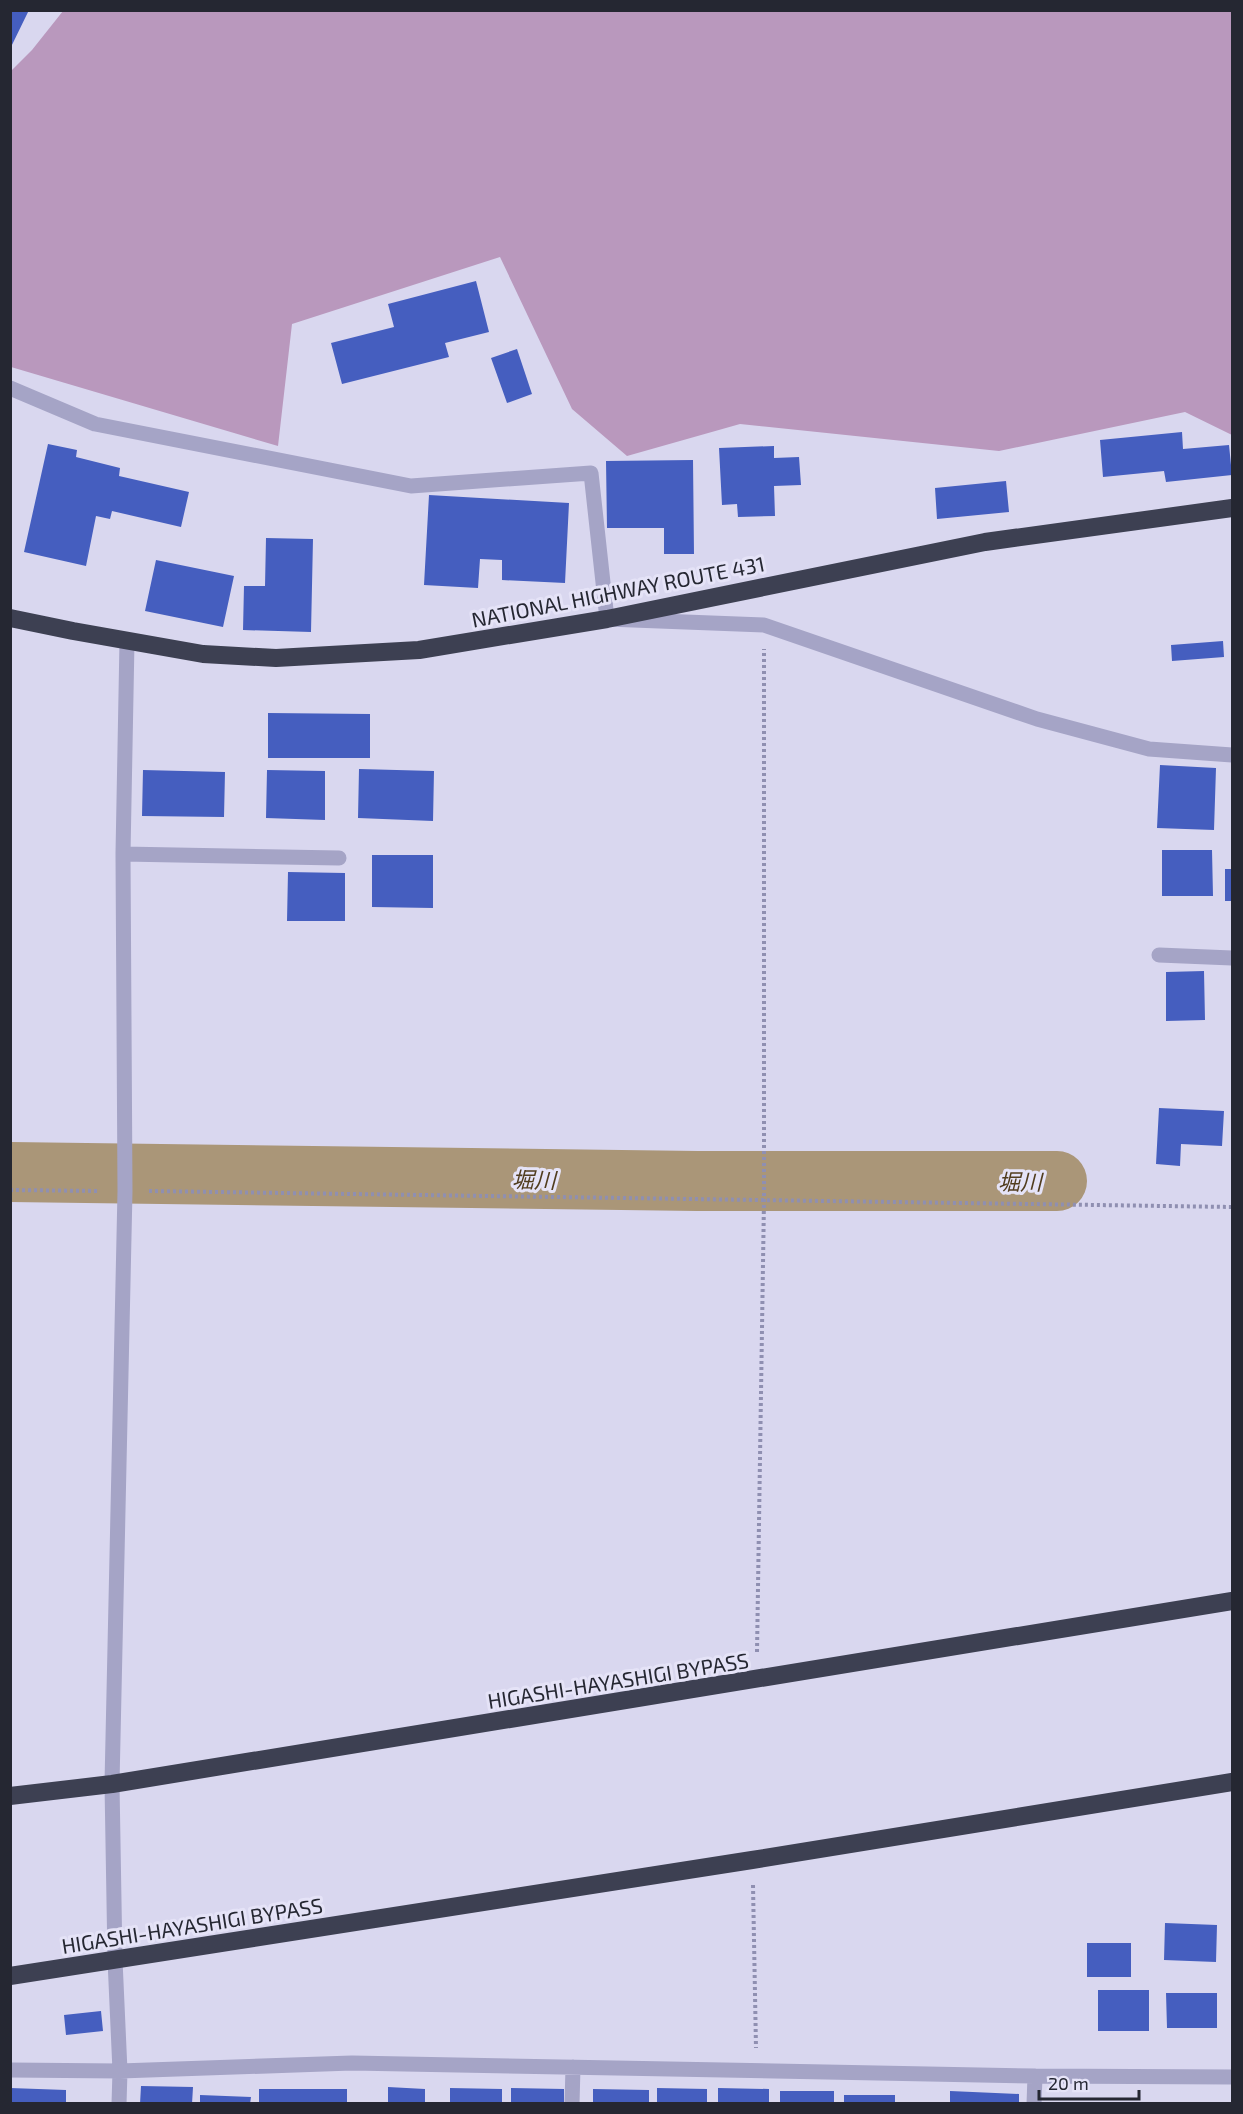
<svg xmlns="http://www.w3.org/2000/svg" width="1243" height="2114" font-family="'Exo 2','Noto Sans JP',sans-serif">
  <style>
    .green { fill: #b998bd }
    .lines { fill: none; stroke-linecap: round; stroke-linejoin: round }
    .river { stroke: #aa9678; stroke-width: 60 }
    .building { fill: #455ebf }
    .path { stroke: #8f8fb1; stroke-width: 4; stroke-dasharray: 3 3; stroke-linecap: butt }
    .minor { stroke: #a5a4c6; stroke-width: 15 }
    .highway { stroke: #3d4052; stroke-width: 18 }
    .labels { text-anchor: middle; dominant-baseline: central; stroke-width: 6; stroke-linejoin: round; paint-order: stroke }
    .street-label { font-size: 21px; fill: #252732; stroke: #e5e3f7 }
    .water-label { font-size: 22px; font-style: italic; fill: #513d1e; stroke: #e5e3f7 }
  </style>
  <rect width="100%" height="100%" fill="#d9d7ef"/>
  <!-- green -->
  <path class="green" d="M63,11h1169v424l-47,-23 -186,39 -259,-27 -113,32 -55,-47 -72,-152 -208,67 -14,122 -267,-79v-296l21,-21z"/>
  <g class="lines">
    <!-- river -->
    <path class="river" d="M10,1172l687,9h360"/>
  </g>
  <!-- building -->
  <path class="building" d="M10,10h19l-19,39z
    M476,281l13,51 -44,11 4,14 -107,27 -11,-41 63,-16 -6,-23z
    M517,349l15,45 -25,9 -16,-45z
    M1182,432l1,17 46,-4 3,30 -66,7 -2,-11 -61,6 -3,-37z
    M48,444l29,6 -1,7 44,11 -1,8 70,16 -8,35 -69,-16 -2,8 -14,-3 -10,50 -62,-14z
    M774,446v12l25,-1 2,28 -27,1 1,30 -37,1 -1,-13 -15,1 -3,-57z
    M693,460l1,94h-30v-26h-57l-1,-67z
    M1006,481l3,31 -72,7 -2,-31z
    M429,495l140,8 -4,80 -63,-3v-20l-22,-1 -2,29 -54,-3z
    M266,538l47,1 -2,93 -68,-2 1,-44h21z
    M156,560l78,16 -11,51 -78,-16z
    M1223,641l1,16 -52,4 -1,-16z
    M268,713l102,1v44h-102z
    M1160,765l56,3 -2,62 -57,-2z
    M359,769l75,2 -1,50 -75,-3z
    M143,770l82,2 -1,45 -82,-1z
    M267,770l58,1v49l-59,-2z
    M1162,850h50l1,46h-51z
    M372,855h61v53l-61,-1z
    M1225,869h7v32h-7z
    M288,872l57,1v48h-58z
    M1204,971l1,49 -39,1v-49z
    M1159,1108l65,3 -2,35 -41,-2 -1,22 -24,-2z
    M1165,1923l52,2 -1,37 -52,-2z
    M1087,1943h44v34h-44z
    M1098,1990h51v41h-51z
    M1166,1993h51v35h-50z
    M101,2011l2,20 -37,4 -2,-20z
    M141,2086l52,1 -1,17h-52z
    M388,2087l37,2v15h-37z
    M10,2088l56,2v14h-56z
    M450,2088l52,1v15h-52z
    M511,2088l53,1v15h-53z
    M657,2088l50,1v15h-50z
    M718,2088l51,1v15h-51z
    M259,2089h88v15h-88z
    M593,2089l56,1v14h-56z
    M780,2091h54v13h-54z
    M950,2091l69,3v10h-69z
    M200,2095l51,2 -1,7h-50z
    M844,2095h51v9h-51z"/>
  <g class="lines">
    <!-- path -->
    <path class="path" d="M10,1190l90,1
      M149,1191l1083,16
      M757,1652l7,-453v-550
      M753,1885l3,163"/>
    <!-- minor -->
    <path class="minor" d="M10,388l85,36 316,62 180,-13 16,146 157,6 273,94 112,30 83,6
      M123,854l216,4
      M1159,955l73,3
      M10,2070l110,1 232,-8 683,13 197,1
      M119,2104l1,-33 -5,-111 -3,-176 13,-593 -2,-337 4,-213
      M572,2104l1,-37
      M1034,2104l1,-28"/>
    <!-- highway -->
    <path class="highway" d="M10,618l63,13 130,23 73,4 143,-8 188,-31 378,-77 247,-34
      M10,1796l102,-12 1120,-183
      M10,1976l742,-116 480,-78"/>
  </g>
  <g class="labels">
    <!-- street labels -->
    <g class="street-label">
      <text transform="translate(618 591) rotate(-11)">NATIONAL HIGHWAY ROUTE 431</text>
      <text transform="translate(618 1680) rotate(-9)">HIGASHI-HAYASHIGI BYPASS</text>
      <text transform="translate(192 1925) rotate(-9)">HIGASHI-HAYASHIGI BYPASS</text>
    </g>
    <!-- water labels -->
    <g class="water-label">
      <text transform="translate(534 1179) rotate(1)">堀川</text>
      <text x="1020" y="1181">堀川</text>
    </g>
  </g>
  <!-- border -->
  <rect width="1243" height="2114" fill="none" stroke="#252732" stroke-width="24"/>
  <!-- scale -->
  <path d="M1039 2090v9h100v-9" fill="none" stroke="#252732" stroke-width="3"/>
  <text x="1048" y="2090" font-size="18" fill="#252732" stroke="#e5e3f7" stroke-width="4.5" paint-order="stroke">20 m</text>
</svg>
